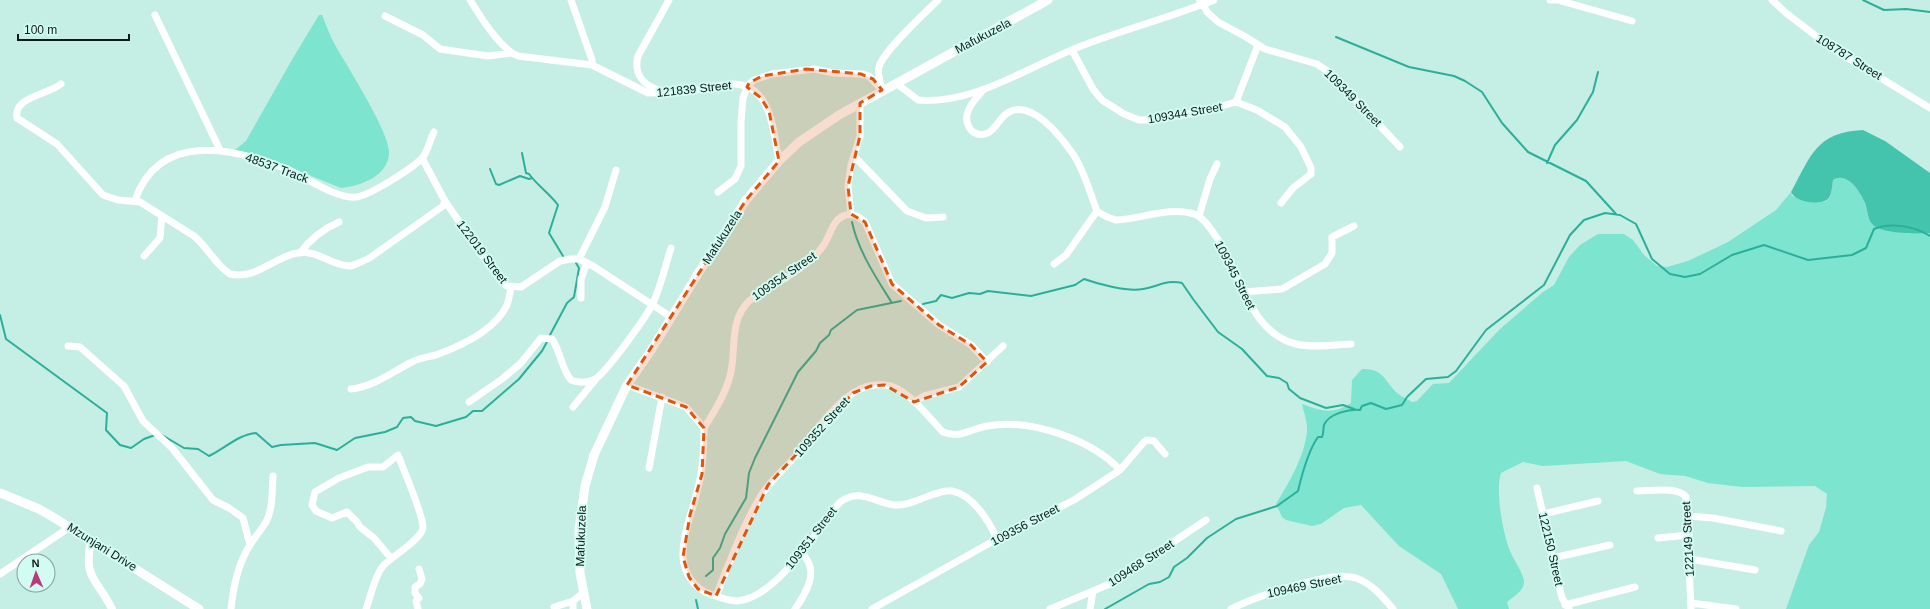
<svg xmlns="http://www.w3.org/2000/svg" width="1930" height="609" font-family="Helvetica,sans-serif">
  <style>
    .green { fill: #7ce4cf }
    .forest { fill: #44c3ad }
    .lines { fill: none; stroke-linecap: round; stroke-linejoin: round }
    .stream { stroke: #2ab09a; stroke-width: 2 }
    .minor { stroke: #fff; stroke-width: 7 }
    .tertiary { stroke: #fff; stroke-width: 8 }
    .secondary { stroke: #fff; stroke-width: 9 }
    .marked { fill: #dd560d; fill-opacity: 0.2; stroke: #dd560d; stroke-width: 3; stroke-dasharray: 8 5; stroke-linejoin: round }
    .labels { text-anchor: middle; dominant-baseline: central; stroke-width: 4; stroke-linejoin: round; paint-order: stroke }
    .street-label { font-size: 12px; fill: #0c1c18; stroke: #d2fbf1 }
  </style>
  <rect width="100%" height="100%" fill="#c5eee4"/>
  <!-- green -->
  <path class="green" d="M319,15h3c4,9 7,19 12,28 11,20 57,91 55,110 -1,23 -28,33 -48,35l-62,-25 -44,-13 11,-9 47,-83z
    M1844,177c11,5 19,21 23,32 1,5 2,12 5,15 10,10 45,10 58,9v376h-144l23,-64 10,-13 7,-24 1,-14 -12,-8 -73,1 -34,-4 -23,-7 -25,-2 -34,-13 -83,5 -20,-4 -22,11c-6,17 2,61 9,78 3,8 14,23 14,31 0,9 -11,15 -17,20l2,7h-51l-17,-35 -42,-28 -38,-41 -17,3 -23,16 -9,2 -26,-6 -4,-3 -6,-13c13,-22 28,-46 31,-72 1,-9 -3,-19 -5,-28 19,7 31,11 49,-1l1,-23 10,-11c22,0 21,10 34,23 4,4 11,7 16,10l5,-1 16,-17 16,-1 51,-54 43,-37 11,-7 15,-28 11,-12 18,-11h26l9,6 11,15 13,11 10,1 21,-6 40,-19 48,-32 15,-18 1,4c9,3 32,12 38,1 2,-4 2,-12 3,-17l5,-2z"/>
  <!-- forest -->
  <path class="forest" d="M1863,130l22,11 45,32v60c-14,1 -46,1 -57,-8 -6,-5 -5,-17 -9,-24 -5,-11 -17,-30 -31,-21 -1,6 -1,15 -5,19 -8,7 -33,3 -37,-7 20,-36 25,-60 72,-62z"/>
  <g class="lines">
    <!-- stream -->
    <path class="stream" d="M1863,0l21,10 22,-1 24,3
      M1336,37l73,30 45,9 11,5 17,11 20,31 26,29 58,29 30,33
      M522,153l4,20 3,1c9,12 20,19 29,31l-9,28 14,23
      M1547,163l8,-18 22,-25 16,-28 5,-20
      M490,169l6,15 3,1 21,-9 9,3 3,-1
      M852,222c6,29 25,57 40,81
      M923,304l13,-3 5,-6 11,3 17,-5 11,1 8,-3 43,5 44,-11 9,-6c14,5 43,13 59,10 14,-2 24,-10 39,-6l11,16 25,33 24,17 25,27 12,2 8,5 2,6 11,9 26,10 17,-3 11,4
      M0,315l6,24 101,74 -1,17 14,15 11,3 13,-9 11,-4
      M550,335l17,-32 7,-6 5,-29 -3,-5
      M162,435l22,13 14,1 11,7c15,-7 30,-22 47,-23l16,14 9,-2 34,-2 22,7 18,-12 30,-6 12,-5 6,-9 8,-1 4,4 21,5 30,-9 7,-6h9l37,-32 23,-28 6,-11
      M706,576l7,-6v-12l7,-10 5,-14 21,-36 3,-25 6,-15 43,-86 18,-21 4,-8 9,-8 2,-5 26,-20 44,-9
      M696,600l2,9
      M1105,609l44,-25 11,-2 9,-5 5,-10 13,-9 20,-20 29,-19 41,-13 21,-15c4,-17 10,-40 20,-54h4c2,-4 1,-9 2,-12 5,-12 26,-16 36,-15l2,-4 9,-3 15,6 16,-4 5,-8 19,-18 22,-2 8,-6 30,-41 58,-45 26,-50 14,-15 21,-7 15,2 16,9 16,35 18,15 15,3 15,-3 32,-19 32,-10 44,15 44,-5 14,-7 8,-19c17,-7 40,-3 56,7"/>
    <!-- minor -->
    <path class="minor" d="M470,0c10,16 30,49 48,56l74,9 56,28 37,-1 45,-8c42,-2 43,47 49,77
      M571,0l21,60v5
      M1550,0h11
      M1772,0l14,13 47,36 97,59
      M1561,1l71,20
      M155,15l65,135
      M385,16l38,19 17,14 48,7 24,-3
      M1258,45l-22,57 21,8 28,17 16,20 10,21v6l-18,14 -12,15
      M1072,50l21,39 9,11 22,14 15,6h11l50,-8 36,-10
      M896,83l22,17c58,5 114,-36 166,-55 39,-15 80,-26 119,-41l4,8 11,10 28,15 19,12 52,15 13,9 70,74
      M61,84c-14,11 -48,13 -44,34l40,26 46,51 15,5 22,2 54,34c14,12 21,28 36,38 26,6 44,-17 67,-21 19,-4 35,13 53,13 6,-1 12,-5 18,-7l75,-53 2,-5
      M882,88c-2,-6 -5,-15 -3,-21 4,-16 46,-54 59,-67
      M983,90c-8,10 -22,23 -14,37 1,2 3,5 6,6 16,7 21,-11 31,-19 24,-18 55,23 67,40 11,16 17,39 24,57 7,5 11,7 19,9 25,-1 54,-14 78,-6 10,3 17,16 23,24 23,35 33,95 79,106 17,4 37,1 55,0
      M662,91c-18,-5 -29,-16 -24,-35l31,-56
      M854,156l53,55 19,7 17,-1
      M422,158l23,43 41,60 16,21 5,4 14,1 39,-26 11,-2h8l14,7 78,51
      M718,192l17,-13 6,-13v-44l2,-24 5,-13 6,-5 18,-6 42,-5 20,4 27,1 8,2 13,14
      M135,200c25,-70 99,-52 154,-30 18,8 47,29 67,27 13,-1 59,-30 67,-40 5,-6 7,-18 11,-25
      M851,214l-3,-28 3,-21 9,-29v-33
      M1199,216l11,-37 7,-15
      M300,253c11,-15 23,-24 39,-31
      M144,256l16,-18 2,-22
      M579,259l26,-52 11,-37
      M1054,264l12,-9 31,-44
      M1244,292l38,-3 43,-25 7,-11v-16l22,-11
      M581,298v-19l6,-16
      M68,346l12,1 44,39 19,35 29,27 41,52 16,8 14,10 7,27
      M627,385l59,22 18,21c0,22 -1,43 -7,64 -5,21 -15,43 -14,65 1,17 12,32 27,37 8,3 18,7 27,7 39,-2 80,-72 103,-99 20,-15 35,1 55,3 13,1 27,-7 39,-11 5,-1 12,-4 18,-3 21,4 37,30 45,48
      M351,389c22,-2 41,-17 61,-27 7,-4 16,-5 24,-7 25,-9 59,-24 71,-50 2,-6 3,-12 4,-18
      M469,402l33,-23 18,-15 21,-26 11,1c9,13 9,29 19,41 7,3 18,3 24,-1 11,-6 52,-63 58,-76 8,-17 12,-36 18,-55
      M914,402l10,-6 35,-9 44,-41
      M573,407l23,-28
      M704,428c10,-16 21,-33 26,-52 7,-26 -2,-54 19,-75 23,-16 58,-32 74,-55 7,-9 9,-25 20,-30 9,-4 16,1 22,6l27,62 47,41 32,20 16,17
      M649,468l13,-71
      M1537,488l21,93 4,17 7,11
      M1637,491c12,0 42,-5 49,6l5,112
      M1543,514l55,-13
      M1688,516l25,2 68,13
      M1658,538l31,-3
      M1553,558l57,-13
      M1690,559l65,11
      M0,574l70,-47
      M716,596c13,-32 25,-66 43,-97 8,-15 21,-26 33,-39 20,-22 36,-50 61,-67 9,-6 21,-9 32,-8 21,1 43,32 58,47 16,7 28,-3 44,-6 42,-8 104,13 133,44
      M1691,603l45,6
      M1565,605l70,-18
      M554,607l19,-6
      M231,609c2,-20 6,-41 16,-59 5,-10 13,-18 19,-28 7,-13 6,-31 7,-46
      M366,609c5,-13 8,-32 17,-43 9,-10 38,-26 40,-38 1,-12 -20,-59 -25,-73l-15,12h-15l-29,11 -24,14 -3,13 4,6 16,7 15,-6 10,10 3,5 14,11 17,20
      M418,609l-2,-8 3,-3 -4,-5v-6l5,-3 2,-5 -3,-10
      M573,609v-8l10,-8
      M795,609c7,-10 19,-29 15,-42 -1,-6 -5,-10 -8,-14
      M872,609l125,-70 77,-39 46,-30 24,-28 3,-2 7,1 11,13
      M1050,609l62,-26 94,-63
      M1090,609l3,-18
      M1231,609c24,-12 99,-39 125,-31 15,5 27,19 37,31"/>
    <!-- tertiary -->
    <path class="tertiary" d="M1200,0l3,4 10,-4
      M91,540c-8,40 6,38 21,69"/>
    <!-- secondary -->
    <path class="secondary" d="M0,493l39,16 14,8 146,92
      M587,609l-7,-36 -1,-44 6,-43 9,-31 33,-70 25,-36 47,-77 47,-72 33,-39 20,-19 40,-27 209,-115"/>
  </g>
  <!-- marked area -->
  <path class="marked" d="M806,69l55,5 12,5 9,11 -22,13v33l-12,50 3,28 14,8 27,62 47,41 32,20 16,17 -28,25 -45,15 -29,-17 -14,1 -18,7 -85,92 -52,111 -18,-7 -9,-12 -6,-20 7,-42 12,-41 2,-46 -18,-21 -59,-22 119,-185 33,-39 -10,-50 -8,-13 -14,-11 2,-4 13,-7z"/>
  <g class="labels">
    <!-- street labels -->
    <g class="street-label">
      <text transform="translate(983 36) rotate(-28)">Mafukuzela</text>
      <text transform="translate(1849 57) rotate(32)">108787 Street</text>
      <text transform="translate(694 89) rotate(-6)">121839 Street</text>
      <text transform="translate(1353 98) rotate(45)">109349 Street</text>
      <text transform="translate(1185 113) rotate(-10)">109344 Street</text>
      <text transform="translate(277 168) rotate(20)">48537 Track</text>
      <text transform="translate(722 237) rotate(-57)">Mafukuzela</text>
      <text transform="translate(482 252) rotate(53)">122019 Street</text>
      <text transform="translate(1235 275) rotate(63)">109345 Street</text>
      <text transform="translate(784 276) rotate(-35)">109354 Street</text>
      <text transform="translate(822 427) rotate(-48)">109352 Street</text>
      <text transform="translate(1025 525) rotate(-28)">109356 Street</text>
      <text transform="translate(581 536) rotate(-88)">Mafukuzela</text>
      <text transform="translate(811 538) rotate(-52)">109351 Street</text>
      <text transform="translate(1688 539) rotate(-93)">122149 Street</text>
      <text transform="translate(102 547) rotate(32)">Mzunjani Drive</text>
      <text transform="translate(1551 549) rotate(77)">122150 Street</text>
      <text transform="translate(1141 563) rotate(-33)">109468 Street</text>
      <text transform="translate(1304 586) rotate(-12)">109469 Street</text>
    </g>
  </g>
  <!-- north arrow -->
  <g transform="translate(36 573) rotate(358)"><circle r="19" fill="#d2fbf1" stroke="#83a29a"/>
  <path d="M0-3L7 15L0 10L-7 15Z" fill="#bc387d"/>
  <text y="-6" font-size="11" font-weight="bold" text-anchor="middle" fill="#0c1c18">N</text>
  </g>
  <!-- scale -->
  <path d="M18 34v6h111v-6" fill="none" stroke="#0c1c18" stroke-width="2"/>
  <text x="24" y="34" font-size="12" fill="#0c1c18" stroke="#d2fbf1" stroke-width="3" paint-order="stroke">100 m</text>
</svg>
